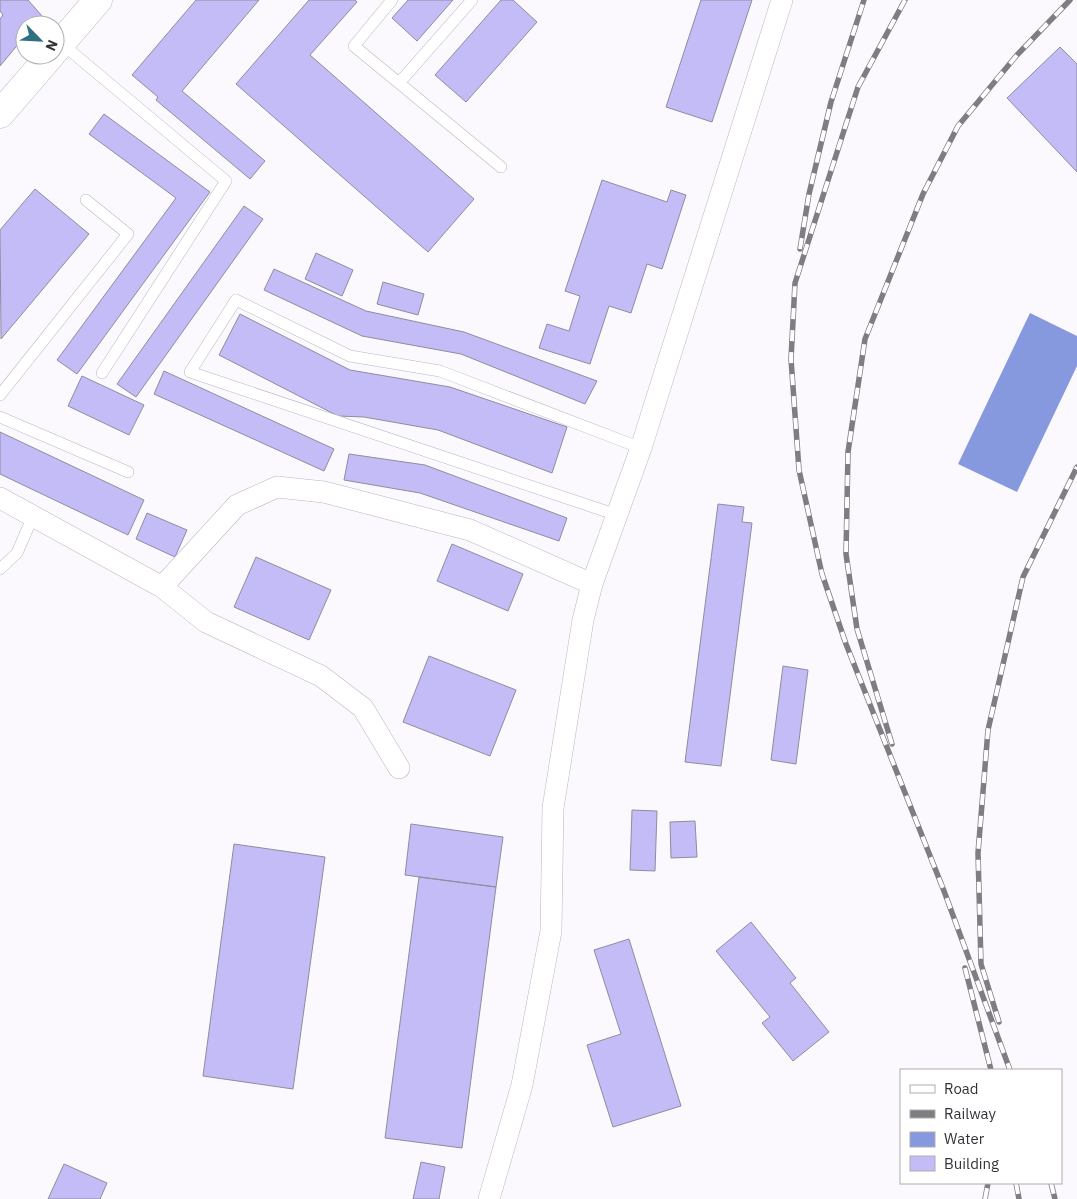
<svg xmlns="http://www.w3.org/2000/svg" width="1077" height="1199" font-family="'IBM Plex Sans',sans-serif">
  <style>
    .water { fill: #8799de }
    .building { fill: #c4bcf7; stroke: #8e8c9d }
    .lines { fill: none; stroke-linecap: round; stroke-linejoin: round }
    .service-casing { stroke: #bcb4c4; stroke-width: 12 }
    .minor-casing { stroke: #bcb4c4; stroke-width: 22 }
    .secondary-casing { stroke: #bcb4c4; stroke-width: 29 }
    .service { stroke: #fff; stroke-width: 11 }
    .minor { stroke: #fff; stroke-width: 21 }
    .secondary { stroke: #fff; stroke-width: 28 }
    .rail-casing { stroke: #7f7c82; stroke-width: 5.5 }
    .rail { stroke: #fff; stroke-width: 4; stroke-dasharray: 11; stroke-linecap: butt }
  </style>
  <rect width="100%" height="100%" fill="#fbf9fd"/>
  <!-- water -->
  <path class="water" d="M1030,313l47,23v30l-60,126 -59,-28z"/>
  <!-- building -->
  <path class="building" d="M0,0h28l14,16 -8,9h-9v11l-25,30v-47l3,-4 -3,-4z
    M196,0h63l-77,91 83,70 -15,18 -94,-79 2,-3 -26,-22z
    M309,0h46l2,2 -47,53 164,144 -46,53 -192,-168z
    M408,0h45l-36,41 -25,-23z
    M501,0h12l24,22 -71,80 -31,-27z
    M701,0h51l-40,122 -46,-15z
    M1060,47l17,17v108l-70,-74z
    M104,114l106,78 -133,182 -20,-14 119,-162 -87,-64z
    M602,180l65,22 4,-12 15,5 -24,74 -15,-5 -16,49 -22,-7 -19,58 -51,-16 8,-24 22,7 11,-35 -15,-5z
    M35,189l54,45 -88,105 -1,-109z
    M244,206l19,13 -127,178 -19,-13z
    M316,253l37,17 -11,26 -37,-17z
    M274,269l92,42 98,21 133,49 -12,23 -124,-50 -99,-18 -98,-46z
    M383,282l41,12 -6,21 -41,-11z
    M240,314l110,56 100,17 117,40 -15,46 -114,-43 -74,-13 -26,-1 -119,-61z
    M164,371l170,78 -10,22 -170,-77z
    M82,376l62,29 -15,30 -61,-29z
    M0,432l144,68 -16,35 -128,-61z
    M349,454l76,11 142,53 -8,23 -139,-48 -76,-13z
    M718,504l26,3 -2,15 10,1 -31,243 -36,-4z
    M147,513l40,17 -12,27 -39,-18z
    M452,544l71,30 -15,37 -71,-30z
    M256,557l75,33 -22,50 -75,-33z
    M429,656l87,34 -26,66 -87,-34z
    M783,666l25,4 -12,94 -25,-4z
    M632,810l25,1 -2,60 -25,-1z
    M695,821l2,36 -26,1 -1,-36z
    M411,824l92,13 -7,50 -91,-12z
    M234,844l91,13 -32,232 -90,-13z
    M419,877l77,10 -34,261 -77,-10z
    M751,922l45,56 -6,5 39,49 -36,29 -31,-38 8,-6 -54,-66z
    M629,939l52,167 -68,21 -26,-82 34,-11 -27,-84z
    M421,1162l24,5 -6,32h-26z
    M64,1164l43,19 -7,16h-52z"/>
  <g class="lines">
    <!-- service casing -->
    <g class="service-casing">
      <path id="service" d="M392,0l-38,46 147,121
        M61,43l165,138 -124,192
        M399,83l73,-83
        M0,395l128,-161 -42,-34
        M0,417l128,55
        M617,515l-427,-143 46,-72 114,56 90,15 201,77
        M0,569l17,-16 16,-37"/>
    </g>
    <!-- minor casing -->
    <g class="minor-casing">
      <path id="minor" d="M0,498l162,89 44,35 115,54 42,32 36,60
        M162,587l75,-82 40,-18 47,5 146,38 122,54
        M489,1199l33,-114 29,-154 2,-123 30,-188 9,-36 49,-136 141,-448"/>
    </g>
    <!-- secondary casing -->
    <g class="secondary-casing">
      <path id="secondary" d="M55,50l43,-50
        M0,114l51,-59"/>
    </g>
    <!-- service -->
    <use href="#service" class="service"/>
    <!-- minor -->
    <use href="#minor" class="minor"/>
    <!-- secondary -->
    <use href="#secondary" class="secondary"/>
    <!-- rail casing -->
    <g class="rail-casing">
      <path id="rail" d="M905,0l-47,87 -63,196 -4,76 8,111 23,104 24,70 98,247 66,179
        M800,249l9,-55 22,-92 33,-102
        M892,744l-35,-115 -11,-75 2,-102 17,-113 58,-145 35,-68 59,-71 53,-55
        M965,968l26,102
        M999,1022l-18,-58 -3,-111 10,-123 35,-153 54,-110
        M1016,1183l3,16
        M1051,1183l4,16
        M985,1199l3,-16"/>
    </g>
    <!-- rail -->
    <use href="#rail" class="rail"/>
  </g>
  <!-- legend -->
  <rect x="900" y="1069" width="162" height="115" fill="#ffffff" stroke="#aeadaf"/>
  <rect x="910" y="1085" width="25" height="8" fill="#ffffff" stroke="#aeadaf"/>
  <text x="944" y="1094" font-size="15" fill="#343138">Road</text>
  <rect x="910" y="1110" width="25" height="8" fill="#7f7c82" stroke="#aeadaf"/>
  <text x="944" y="1119" font-size="15" fill="#343138">Railway</text>
  <rect x="910" y="1132" width="25" height="15" fill="#8799de" stroke="#aeadaf"/>
  <text x="944" y="1144" font-size="15" fill="#343138">Water</text>
  <rect x="910" y="1156" width="25" height="15" fill="#c4bcf7" stroke="#aeadaf"/>
  <text x="944" y="1169" font-size="15" fill="#343138">Building</text>
  <!-- north arrow -->
  <g transform="translate(40 40) rotate(114)"><circle r="24" fill="#ffffff" stroke="#aeadaf"/>
  <path d="M0-4L9 19L0 12L-9 19Z" fill="#2e7082"/>
  <text y="-8" font-size="14" font-weight="bold" text-anchor="middle" fill="#343138">N</text>
  </g>
</svg>
